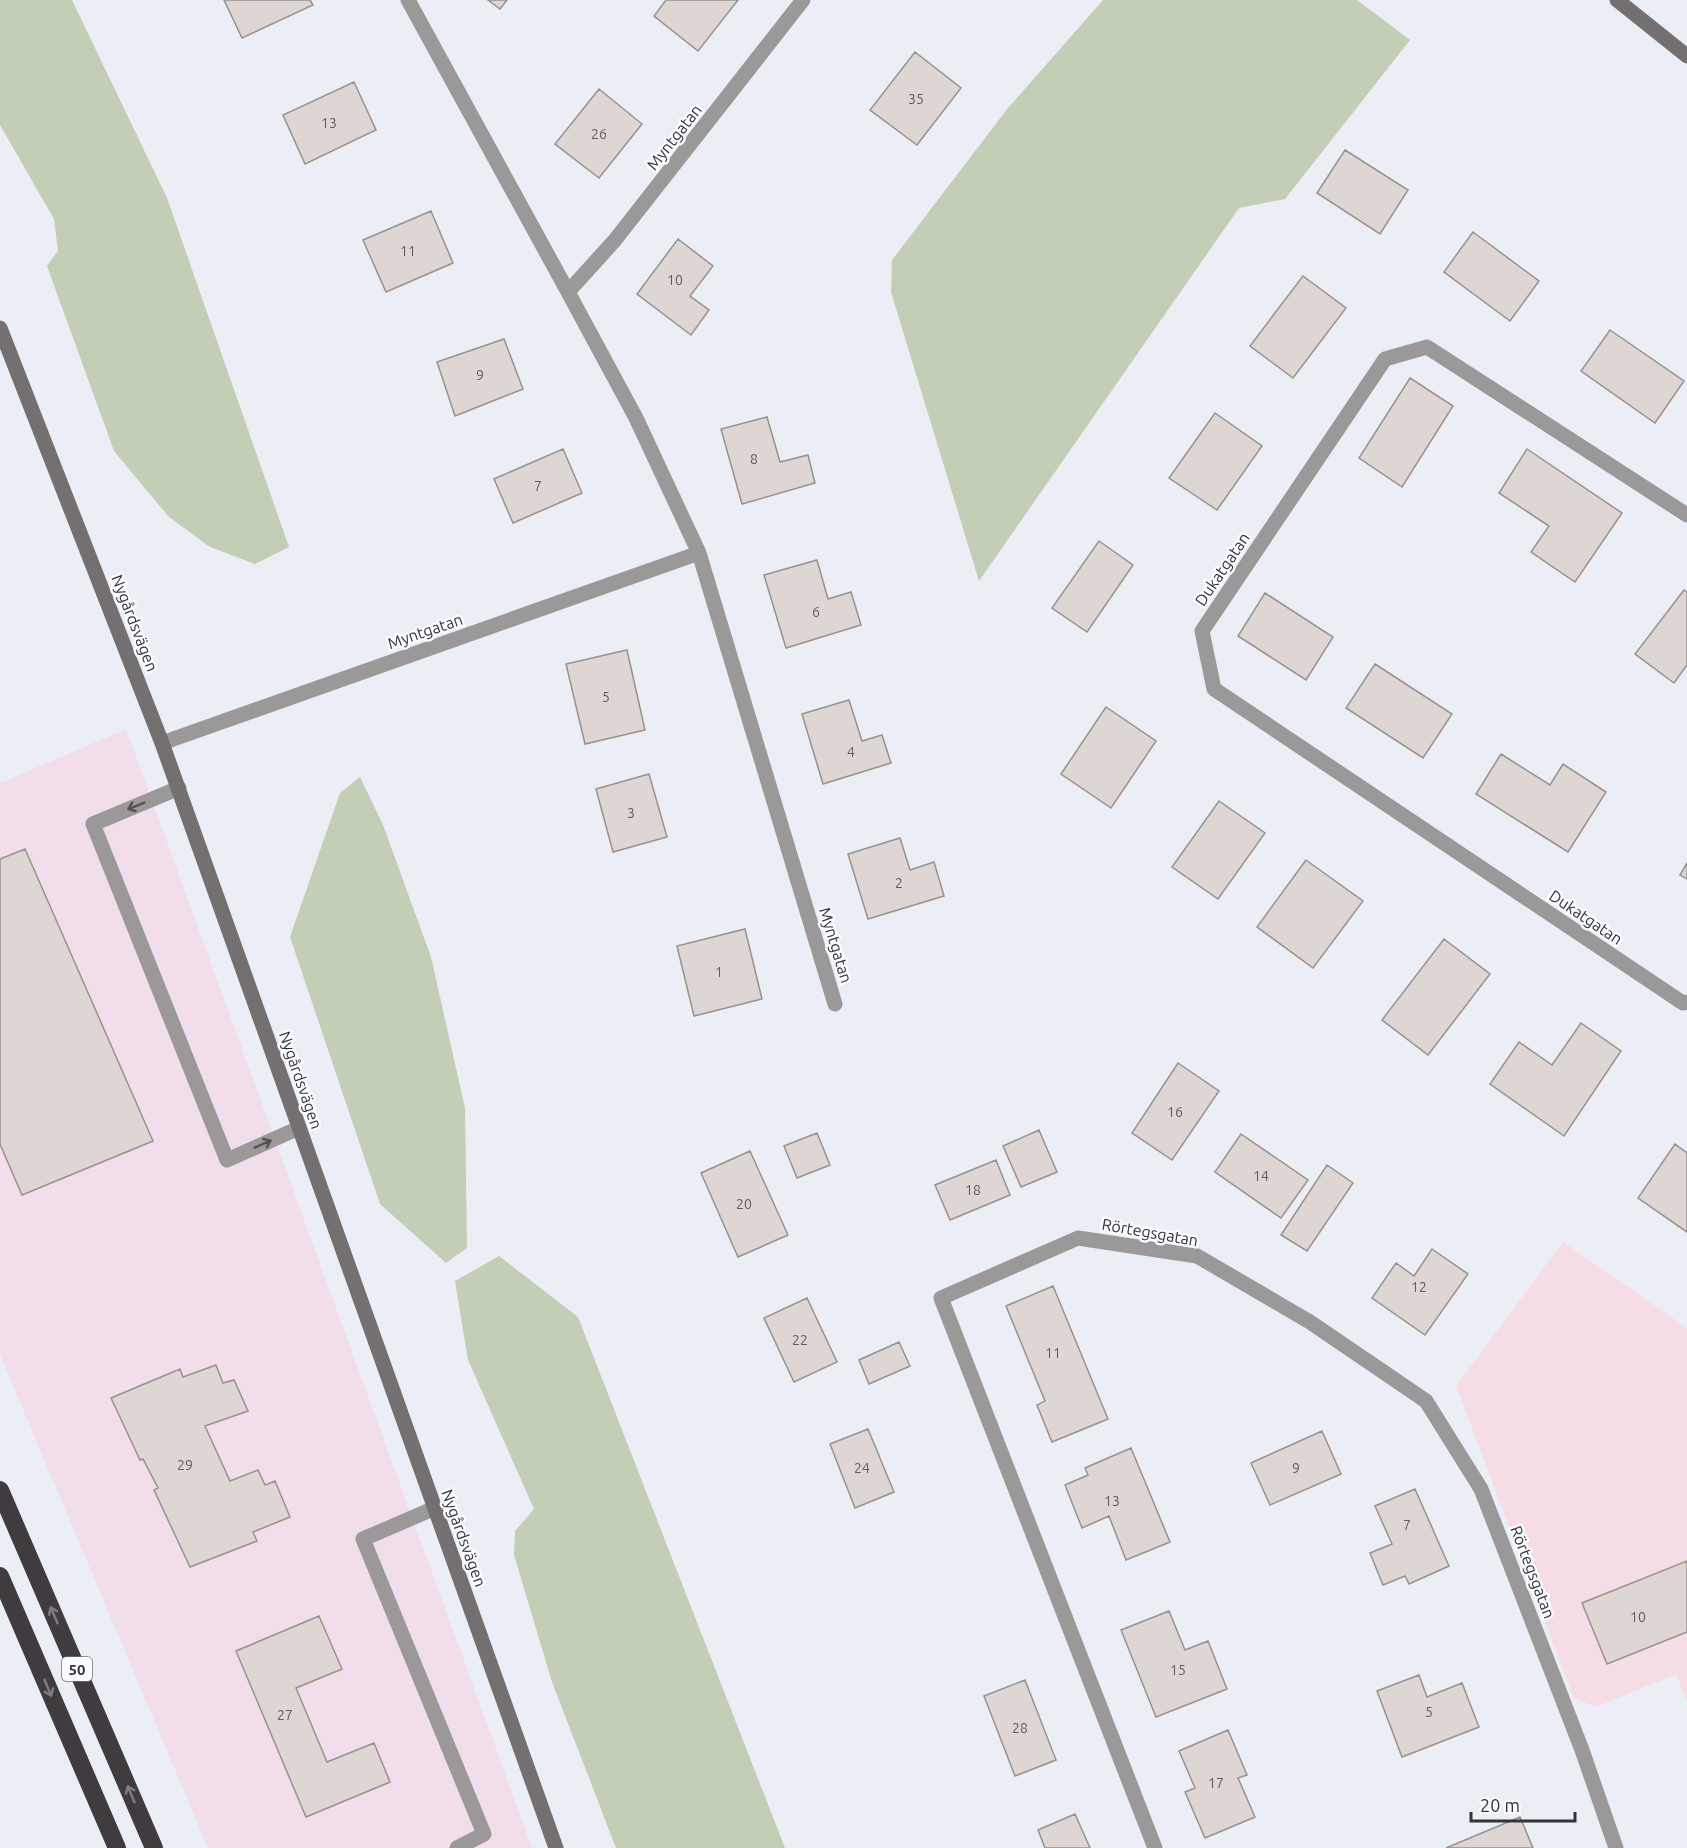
<svg xmlns="http://www.w3.org/2000/svg" width="1687" height="1848" font-family="Ubuntu,sans-serif">
  <style>
    .commercial { fill: #f2ddeb }
    .education { fill: #f5dce5 }
    .green { fill: #c2ceb6 }
    .building { fill: #ded6d3; stroke: #98918e; stroke-width: 1.5 }
    .lines { fill: none; stroke-linecap: round; stroke-linejoin: round }
    .lane { stroke: #9b989a; stroke-width: 15 }
    .street { stroke: #9b989a; stroke-width: 15 }
    .secondary { stroke: #747072; stroke-width: 15 }
    .highway { stroke: #403b3f; stroke-width: 18 }
    .oneway { stroke: #525255 }
    .oneway2 { stroke: #817e82 }
    .labels { text-anchor: middle; dominant-baseline: central; stroke-width: 5; stroke-linejoin: round; paint-order: stroke }
    .number-label { font-size: 14px; fill: #5e5c5e }
    .shield { fill: #fafbfe; stroke: #6f7073; stroke-width: 1.5 }
    .shield-label { font-size: 15px; font-weight: bold; fill: #333437 }
    .street-label { font-size: 16px; fill: #333437; stroke: #fafbfe }
  </style>
  <rect width="100%" height="100%" fill="#ebeef5"/>
  <!-- commercial -->
  <path class="commercial" d="M126,729l406,1119h-324l-208,-493v-572z"/>
  <!-- education -->
  <path class="education" d="M1563,1242l124,86v373l-11,-27 -80,33 -22,-9 -118,-312z"/>
  <!-- green -->
  <path class="green" d="M0,0h72l95,198 122,349 -34,17 -45,-17 -41,-30 -55,-66 -67,-185 11,-15 -4,-32 -54,-94z
    M1103,0h254l53,40 -125,159 -46,9 -260,373 -88,-289 1,-32 116,-152z
    M360,777l23,48 48,132 34,151 2,140 -21,15 -66,-59 -90,-267 50,-144z
    M499,1256l79,61 207,531h-169l-64,-166 -38,-127 1,-24 19,-22 -66,-149 -13,-79z"/>
  <!-- building -->
  <path class="building" d="M224,0h86l3,5 -71,33z
    M488,0h19l-7,9z
    M666,0h72l-40,51 -44,-35z
    M915,52l46,36 -44,57 -47,-35z
    M354,82l22,48 -71,34 -22,-49z
    M599,89l43,35 -43,54 -44,-34z
    M1345,150l63,40 -28,44 -63,-41z
    M431,211l22,52 -67,29 -23,-52z
    M1473,232l66,49 -29,40 -66,-49z
    M678,239l35,27 -23,30 19,14 -18,25 -54,-41z
    M1303,276l43,32 -53,70 -43,-32z
    M1610,330l74,51 -29,42 -74,-52z
    M504,339l19,50 -68,27 -18,-54z
    M1410,378l43,28 -51,81 -43,-29z
    M1215,413l47,33 -45,64 -48,-32z
    M767,417l13,45 28,-7 7,28 -73,21 -21,-75z
    M563,449l19,44 -69,30 -19,-44z
    M1527,449l95,64 -47,69 -44,-30 18,-26 -50,-33z
    M1099,541l34,24 -46,67 -35,-24z
    M817,560l11,39 23,-7 10,33 -75,23 -22,-73z
    M1684,590l3,2v73l-13,18 -39,-29z
    M1265,593l68,44 -27,43 -68,-44z
    M627,650l18,80 -60,14 -19,-80z
    M1375,664l77,50 -29,44 -77,-50z
    M849,700l13,41 20,-6 9,28 -68,21 -21,-70z
    M1106,707l50,34 -45,67 -50,-34z
    M1501,754l49,31 13,-21 43,28 -38,60 -92,-58z
    M649,774l18,63 -54,15 -17,-63z
    M1219,801l46,32 -47,66 -46,-32z
    M900,838l10,32 24,-8 10,34 -76,23 -20,-65z
    M25,849l128,292 -131,54 -22,-51v-285z
    M1306,860l57,41 -50,67 -56,-41z
    M1687,863v16l-7,-4z
    M745,929l17,70 -68,17 -17,-70z
    M1444,939l46,35 -62,81 -46,-35z
    M1581,1023l40,28 -57,85 -74,-52 29,-42 33,23z
    M1178,1063l41,28 -47,69 -40,-27z
    M1039,1130l18,42 -36,15 -18,-41z
    M817,1133l13,32 -33,13 -13,-32z
    M1241,1134l67,46 -27,38 -66,-46z
    M1675,1144l12,9v79l-49,-34z
    M750,1151l38,84 -50,22 -37,-84z
    M996,1160l14,35 -60,25 -15,-35z
    M1327,1165l26,18 -46,68 -26,-16z
    M1432,1249l36,25 -43,61 -53,-37 24,-35 18,13z
    M1053,1286l55,133 -56,23 -15,-37 8,-4 -39,-95z
    M807,1298l30,64 -43,20 -30,-64z
    M899,1342l11,24 -41,18 -10,-24z
    M216,1365l7,18 11,-3 14,31 -43,15 25,55 28,-11 7,15 10,-4 15,36 -37,15 4,9 -67,26 -36,-77 4,-2 -15,-29 -3,1 -29,-62 69,-29 3,8z
    M868,1429l26,63 -39,16 -25,-64z
    M1322,1431l19,43 -71,31 -19,-42z
    M1131,1448l39,94 -44,18 -17,-44 -27,12 -17,-43 23,-10 -3,-7z
    M1415,1489l34,77 -40,18 -4,-8 -22,9 -13,-32 22,-9 -17,-38z
    M1687,1561v71l-80,32 -25,-61z
    M1169,1611l16,39 23,-9 19,48 -71,28 -35,-87z
    M319,1616l23,53 -46,19 31,74 47,-19 16,39 -84,35 -70,-166z
    M1419,1675l8,22 35,-14 17,44 -77,30 -25,-66z
    M1025,1680l31,80 -41,16 -31,-80z
    M1228,1730l19,45 -9,3 17,39 -50,21 -20,-46 10,-4 -16,-37z
    M1075,1814l15,34h-45l-7,-18z
    M1520,1817l13,31h-87z"/>
  <g class="lines">
    <!-- lane -->
    <path class="lane" d="M179,788l-86,36 134,336 72,-32
      M435,1508l-72,31 121,295 -27,14"/>
    <!-- street -->
    <path class="street" d="M408,0l160,292
      M803,0l-188,240 -47,52 68,126 63,135 136,451
      M1687,515l-260,-168 -42,12 -183,272 12,58 469,314 4,-1
      M162,743l537,-190
      M1155,1848l-214,-550 137,-60 119,18 113,66 116,79 55,88 101,261 34,98"/>
    <!-- secondary -->
    <path class="secondary" d="M1617,0l70,56
      M0,328l162,415 394,1105"/>
    <!-- highway -->
    <path class="highway" d="M0,1490l154,358
      M0,1576l117,272"/>
  </g>
  <!-- one-way arrows -->
  <defs><path id="oneway-shaft" d="M-6 0H5M1.5-3L5.5 0L1.5 3" fill="none" stroke-width="1.6" stroke-linecap="round" stroke-linejoin="round" transform="scale(1.5)"/></defs>
  <g class="oneway">
    <use href="#oneway-shaft" transform="translate(136 806) rotate(158)"/>
    <use href="#oneway-shaft" transform="translate(263 1144) rotate(-24)"/>
  </g>
  <g class="oneway2">
    <use href="#oneway-shaft" transform="translate(54 1615) rotate(-113)"/>
    <use href="#oneway-shaft" transform="translate(48 1688) rotate(67)"/>
    <use href="#oneway-shaft" transform="translate(131 1794) rotate(-113)"/>
  </g>
  <g class="labels">
    <!-- number labels -->
    <g class="number-label">
      <text x="916" y="99">35</text>
      <text x="329" y="123">13</text>
      <text x="599" y="134">26</text>
      <text x="408" y="251">11</text>
      <text x="675" y="280">10</text>
      <text x="480" y="375">9</text>
      <text x="754" y="459">8</text>
      <text x="538" y="486">7</text>
      <text x="816" y="612">6</text>
      <text x="606" y="697">5</text>
      <text x="851" y="752">4</text>
      <text x="631" y="813">3</text>
      <text x="899" y="883">2</text>
      <text x="719" y="972">1</text>
      <text x="1175" y="1112">16</text>
      <text x="1261" y="1176">14</text>
      <text x="973" y="1190">18</text>
      <text x="744" y="1204">20</text>
      <text x="1419" y="1287">12</text>
      <text x="800" y="1340">22</text>
      <text x="1053" y="1353">11</text>
      <text x="185" y="1465">29</text>
      <text x="862" y="1468">24</text>
      <text x="1296" y="1468">9</text>
      <text x="1112" y="1501">13</text>
      <text x="1407" y="1525">7</text>
      <text x="1638" y="1617">10</text>
      <text x="1178" y="1670">15</text>
      <text x="1429" y="1712">5</text>
      <text x="285" y="1715">27</text>
      <text x="1020" y="1728">28</text>
      <text x="1216" y="1783">17</text>
    </g>
    <!-- shield labels -->
    <rect class="shield" x="62" y="1657" width="30" height="24" rx="4.5"/>
    <g class="shield-label">
      <text x="77" y="1669">50</text>
    </g>
    <!-- street labels -->
    <g class="street-label">
      <text transform="translate(674 137) rotate(-52)">Myntgatan</text>
      <text transform="translate(1222 569) rotate(-56)">Dukatgatan</text>
      <text transform="translate(135 623) rotate(69)">Nygårdsvägen</text>
      <text transform="translate(425 631) rotate(-19)">Myntgatan</text>
      <text transform="translate(1586 917) rotate(34)">Dukatgatan</text>
      <text transform="translate(836 945) rotate(73)">Myntgatan</text>
      <text transform="translate(301 1080) rotate(71)">Nygårdsvägen</text>
      <text transform="translate(1150 1232) rotate(10)">Rörtegsgatan</text>
      <text transform="translate(464 1538) rotate(70)">Nygårdsvägen</text>
      <text transform="translate(1533 1572) rotate(69)">Rörtegsgatan</text>
    </g>
  </g>
  <!-- scale -->
  <path d="M1471 1812v9h104v-9" fill="none" stroke="#333437" stroke-width="3"/>
  <text x="1480" y="1812" font-size="18" fill="#333437" stroke="#fafbfe" stroke-width="4.5" paint-order="stroke">20 m</text>
</svg>
